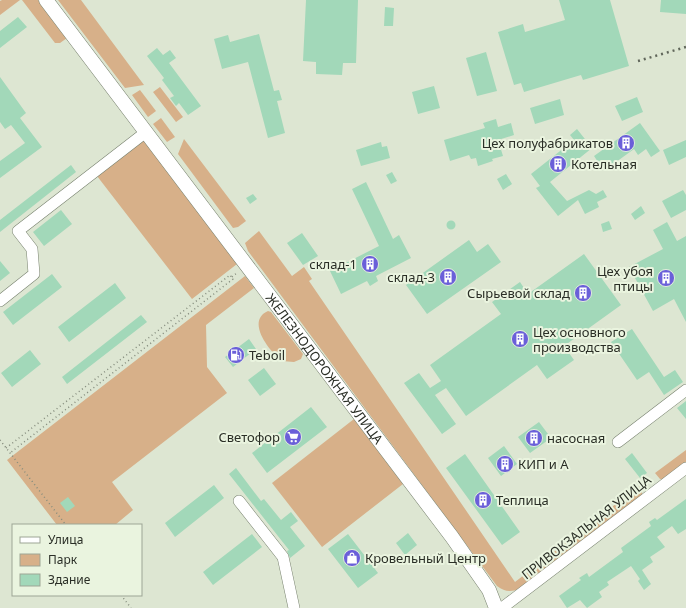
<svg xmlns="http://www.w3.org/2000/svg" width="686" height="608" font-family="'Noto Sans',sans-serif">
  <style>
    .green { fill: #d7b089 }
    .building { fill: #a2d8b9 }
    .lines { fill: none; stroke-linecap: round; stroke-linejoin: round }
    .minor-casing { stroke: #77806e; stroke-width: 12 }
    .major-casing { stroke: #77806e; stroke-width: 15 }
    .path { stroke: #858c7d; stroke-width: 1.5; stroke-dasharray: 1 3; stroke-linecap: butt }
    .minor { stroke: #fff; stroke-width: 11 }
    .major { stroke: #fff; stroke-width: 14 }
    .rail { stroke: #60665a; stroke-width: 2.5; stroke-dasharray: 2 4; stroke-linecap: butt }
    .labels { text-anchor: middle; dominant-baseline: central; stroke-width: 4; stroke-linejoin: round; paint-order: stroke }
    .poi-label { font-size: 13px; fill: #2a2e26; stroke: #eaf4df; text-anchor: start }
    .street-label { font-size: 13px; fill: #2a2e26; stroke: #eaf4df }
  </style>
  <rect width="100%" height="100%" fill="#dde6d2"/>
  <!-- green -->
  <path class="green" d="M2,0h18l-20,15v-14z
    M22,0h16l29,38 -7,5h-5z
    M58,0h23l63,85 -19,3z
    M160,87l23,30 -7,5 -23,-30z
    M140,90l16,21 -8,6 -16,-22z
    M161,118l14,19 -8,5 -14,-18z
    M184,139l62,82 -8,6 -5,1 -55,-74z
    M144,140l93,124 -45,35 -95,-123z
    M259,231l33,45 12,-9 8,12 -3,2 206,301 124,-96 3,6v5l-122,92c-10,3 -15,3 -23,-3l-249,-335 -3,-8z
    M245,276l9,12 -48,37 1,42 20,26 -115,89 21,28 -18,15h-58l-50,-65z
    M268,311l3,1 32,42 -2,5 -7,3 -12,-1c-12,-9 -37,-40 -14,-50z
    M354,419l49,65 -81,63 -50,-64z
    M686,450v13l-22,17 -4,-1 -5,-6z"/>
  <!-- building -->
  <path class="building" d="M306,0h52l-2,63h-13l-1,12 -26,-1v-12l-13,-1z
    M559,0h51l19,66 -46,14 -2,-5 -57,17 -3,-9 -7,2 -16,-53 25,-8 2,8 40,-12z
    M661,0h25v14l-26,-2z
    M385,7l9,1 -1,18h-9z
    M18,17l9,10 -27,21v-17z
    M259,34l15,57 5,-1 3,10 -5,1 8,32 -17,5 -20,-76 -26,7 -8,-30 14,-4 2,7z
    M157,48l6,7 7,-5 6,8 -7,5 32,43 -13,9 -9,-12 -3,3 -6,-8 4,-2 -12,-16 2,-2 -17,-22z
    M486,52l11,39 -20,5 -11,-38z
    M0,77l26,36 -6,5 22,29 -42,31v-17l25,-18 -14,-18 -6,4 -5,-7z
    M434,86l6,22 -22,6 -6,-22z
    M637,97l6,15 -21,9 -7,-15z
    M560,99l4,16 -29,9 -5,-16z
    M496,119l2,8 13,-4 3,12 -16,5 5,16 -11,3 1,2 -15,5 -2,-8 -5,1 -2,-4 -19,6 -6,-21 41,-12 -2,-5z
    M640,123l20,28 -9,6 -5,-8 -8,6 -4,-6 -22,16 -2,-3 -8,6 -8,-12z
    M577,129l15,19 -42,34 17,19 22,-11 7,4 7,-4 4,7 -10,5 2,5 -14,7 -7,-14 -20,16 -22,-28 4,-2 -9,-12 43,-34 -4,-5z
    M686,140v17l-17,8 -6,-15z
    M381,142l1,5 5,-1 3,12 -29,8 -5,-16z
    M71,165l5,7 -76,60v-12z
    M392,172l5,9 -6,3 -5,-9z
    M506,174l6,10 -9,6 -6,-11z
    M366,182l27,57 6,-4 12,23 -35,18 2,5 -8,5 -3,-5 -26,13 -11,-23 49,-25 -27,-57z
    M683,190l3,5v15l-15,8 -9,-17z
    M253,194l4,5 -7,5 -4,-6z
    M641,206l4,7 -10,7 -4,-6z
    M61,210l11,14 -28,22 -11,-14z
    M446.5 225a4.5 4.5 0 1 1 9 0a4.5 4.5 0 1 1-9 0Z
    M609,221l3,8 -9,3 -2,-8z
    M667,222l10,19 9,-5v86l-12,-23 -21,12 -24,-44 34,-18 -10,-19z
    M302,233l16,23 -15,9 -16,-22z
    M469,240l8,12 11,-8 13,18 -74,52 -21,-29z
    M584,254l37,51 -57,41 10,14 -27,19 -10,-14 -71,51 -20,-28 -11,7 21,29 -14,10 -38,-51 15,-10 11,15 11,-7 -11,-16 71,-51 -9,-12 28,-20 8,12z
    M0,261l10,12 -10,8z
    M52,274l10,13 -49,38 -10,-13z
    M115,283l11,15 -57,44 -11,-15z
    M141,315l6,7 -80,62 -5,-7z
    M632,329l32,48 11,-7 8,12 -19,13 -15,-23 -12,8 -26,-38z
    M249,339l7,10 -23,18 -8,-10z
    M30,350l11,14 -29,23 -11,-14z
    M264,368l12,16 -16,12 -12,-16z
    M686,401v18l-9,-11z
    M311,407l16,20 -60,46 -15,-20z
    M539,422l12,16 -21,15 -12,-16z
    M504,446l13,18 -16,12 -13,-18z
    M632,453l15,20 -7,5 -15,-19z
    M465,454l55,78 -18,13 -56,-77z
    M236,468l25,33 3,-2 17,21 10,-8 7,9 -8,6 15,19 -15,12 -3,-7 2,-1 -60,-76z
    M214,485l10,13 -49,39 -10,-14z
    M68,497l7,9 -8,6 -7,-9z
    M686,499v30l-8,5 -6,-8 -15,11 8,10 -15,10 3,5 -11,8 9,14 -7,6 -6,-9 2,-2 -9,-13 -24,16 2,3 -10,7 3,5 -15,11 -7,-8 -13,8 -8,-12 22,-16 -2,-2 8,-5 2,4 34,-25 -2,-4 30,-22 -2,-4 6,-4 2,2z
    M408,533l9,12 -12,10 -9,-12z
    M252,534l10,13 -49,38 -10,-13z
    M348,534l30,39 -20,15 -30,-39z"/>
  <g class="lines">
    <!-- minor casing -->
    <g class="minor-casing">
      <path id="minor" d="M0,301l34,-27 -2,-25 -14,-18 128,-99
        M618,442l68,-52
        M239,501l44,56 11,51
        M502,608l184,-140"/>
    </g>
    <!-- major casing -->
    <g class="major-casing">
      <g id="major">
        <path id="s1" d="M46,0l406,537 37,53 7,18"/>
      </g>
    </g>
    <!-- path -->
    <path class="path" d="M232,277l6,-5
      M0,440l66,85
      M6,448l224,-173 3,4 -223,174
      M121,595l10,13"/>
    <!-- minor -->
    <use href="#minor" class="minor"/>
    <!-- major -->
    <use href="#major" class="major"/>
    <!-- rail -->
    <path class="rail" d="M638,61l48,-14"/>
  </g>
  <!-- icons -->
  <defs>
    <g id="building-disc" transform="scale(0.9)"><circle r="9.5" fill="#6a5fd9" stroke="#eaf4df"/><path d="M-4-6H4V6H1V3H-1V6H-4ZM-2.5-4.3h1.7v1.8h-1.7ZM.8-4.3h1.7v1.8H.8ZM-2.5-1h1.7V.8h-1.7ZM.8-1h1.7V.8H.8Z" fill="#fff"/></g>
    <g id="fuel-disc" transform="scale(0.9)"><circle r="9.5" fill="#6a5fd9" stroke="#eaf4df"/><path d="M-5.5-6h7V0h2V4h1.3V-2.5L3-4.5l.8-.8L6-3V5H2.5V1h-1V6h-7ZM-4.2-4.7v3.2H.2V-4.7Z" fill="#fff"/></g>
    <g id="supermarket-disc" transform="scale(0.9)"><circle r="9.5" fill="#6a5fd9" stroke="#eaf4df"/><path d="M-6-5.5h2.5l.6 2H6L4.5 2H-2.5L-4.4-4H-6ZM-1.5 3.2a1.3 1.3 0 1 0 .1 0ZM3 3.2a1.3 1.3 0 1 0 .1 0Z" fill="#fff"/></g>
    <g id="shop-disc" transform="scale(0.9)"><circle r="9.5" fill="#6a5fd9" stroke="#eaf4df"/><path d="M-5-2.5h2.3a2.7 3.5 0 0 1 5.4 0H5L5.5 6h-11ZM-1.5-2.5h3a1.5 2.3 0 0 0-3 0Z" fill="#fff"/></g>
  </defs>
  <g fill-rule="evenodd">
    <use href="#building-disc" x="626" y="143"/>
    <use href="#building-disc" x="558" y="164"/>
    <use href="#building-disc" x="370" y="264"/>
    <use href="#building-disc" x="448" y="277"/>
    <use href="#building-disc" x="666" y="278"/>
    <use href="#building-disc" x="583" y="293"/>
    <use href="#building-disc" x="520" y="339"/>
    <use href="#fuel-disc" x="236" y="355"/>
    <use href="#supermarket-disc" x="293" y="437"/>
    <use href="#building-disc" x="534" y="438"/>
    <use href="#building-disc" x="505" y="464"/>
    <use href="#building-disc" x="483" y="500"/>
    <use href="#shop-disc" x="352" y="558"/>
  </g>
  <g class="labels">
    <!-- poi labels -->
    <g class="poi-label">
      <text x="613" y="143" text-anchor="end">Цех полуфабрикатов</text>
      <text x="571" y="164">Котельная</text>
      <text x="357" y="264" text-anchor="end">склад-1</text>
      <text x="653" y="271" text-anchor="end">Цех убоя<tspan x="653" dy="15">птицы</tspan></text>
      <text x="435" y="277" text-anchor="end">склад-3</text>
      <text x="570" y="293" text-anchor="end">Сырьевой склад</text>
      <text x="533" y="332">Цех основного<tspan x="533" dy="15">производства</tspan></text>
      <text x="249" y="355">Teboil</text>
      <text x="280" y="437" text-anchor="end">Светофор</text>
      <text x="547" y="438">насосная</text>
      <text x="518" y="464">КИП и А</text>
      <text x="496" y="500">Теплица</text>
      <text x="365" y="558">Кровельный Центр</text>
    </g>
    <!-- street labels -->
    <g class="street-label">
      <text stroke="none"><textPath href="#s1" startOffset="462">ЖЕЛЕЗНОДОРОЖНАЯ УЛИЦА</textPath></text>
      <text transform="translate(586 527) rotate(-38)">ПРИВОКЗАЛЬНАЯ УЛИЦА</text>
    </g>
  </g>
  <!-- legend -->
  <rect x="12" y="524" width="130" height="72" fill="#eaf4df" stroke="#9da595"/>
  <rect x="20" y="537" width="20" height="6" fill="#ffffff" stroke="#9da595"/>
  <text x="48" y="544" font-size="12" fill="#2a2e26">Улица</text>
  <rect x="20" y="554" width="20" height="12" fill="#d7b089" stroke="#9da595"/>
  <text x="48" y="564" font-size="12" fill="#2a2e26">Парк</text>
  <rect x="20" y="574" width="20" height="12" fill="#a2d8b9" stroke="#9da595"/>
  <text x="48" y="584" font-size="12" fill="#2a2e26">Здание</text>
</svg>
